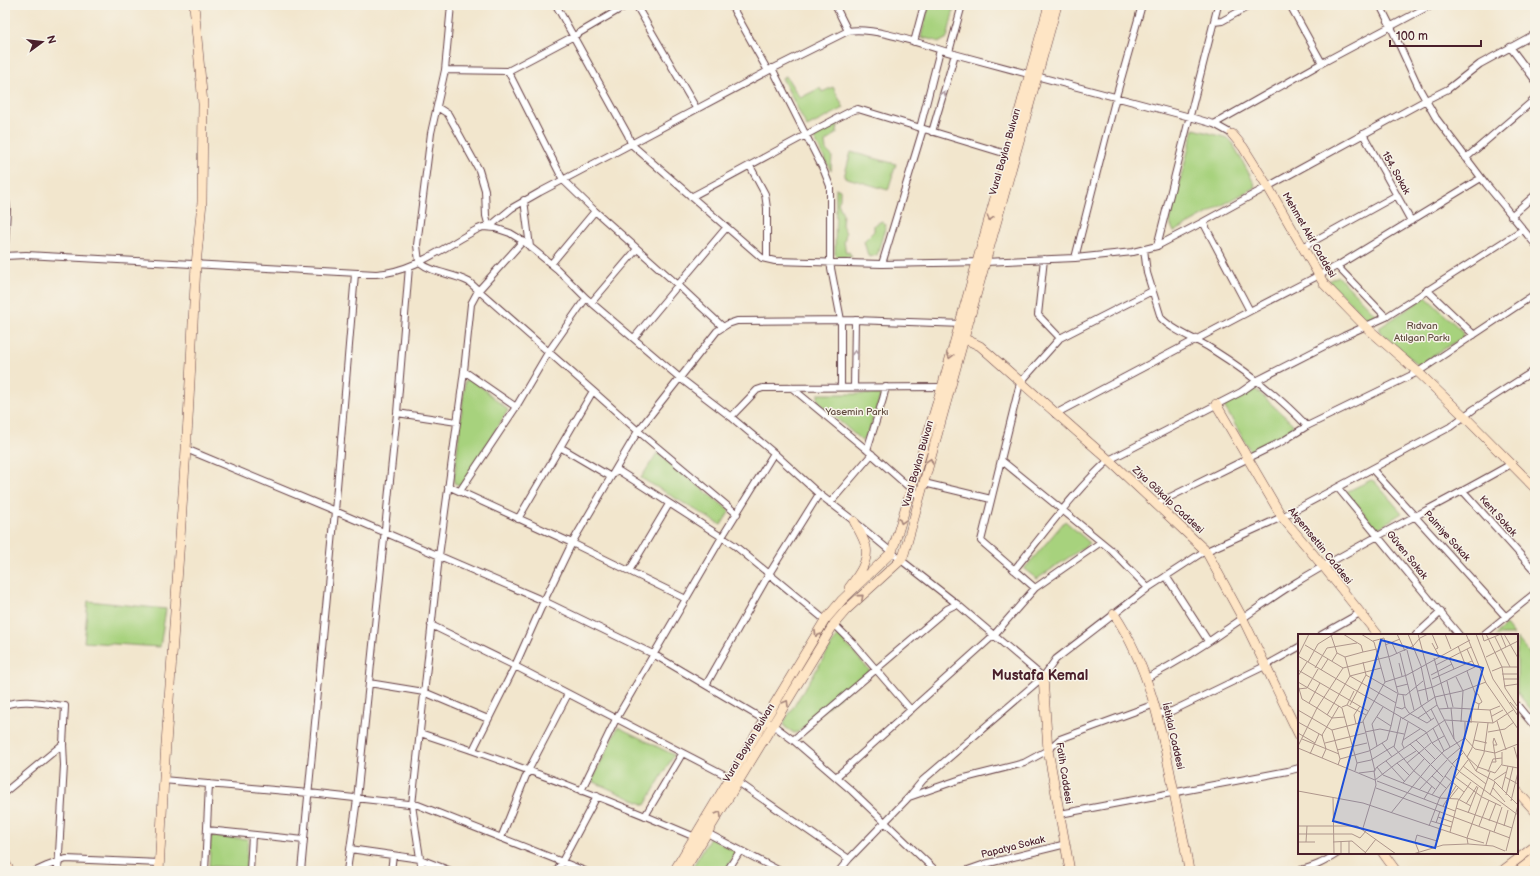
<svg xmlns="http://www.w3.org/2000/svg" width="1540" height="876" font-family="'Balsamiq Sans',sans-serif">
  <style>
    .green { fill: #a7d27d; stroke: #787854 }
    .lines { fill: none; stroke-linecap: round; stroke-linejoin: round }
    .street-casing { stroke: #633d43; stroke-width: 8 }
    .secondary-casing { stroke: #633d43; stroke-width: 10 }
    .street { stroke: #fff; stroke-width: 6 }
    .secondary { stroke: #fee5c5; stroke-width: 9 }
    .oneway { stroke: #ae9aa0 }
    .oneway2 { stroke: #a48278 }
    .labels { text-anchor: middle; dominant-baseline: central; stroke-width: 3; stroke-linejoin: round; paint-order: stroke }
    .street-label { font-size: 10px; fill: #4a1f2b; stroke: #f7f3e8 }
    .park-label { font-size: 10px; fill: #614c40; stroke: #f7f3e8 }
    .district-label { font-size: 14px; font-weight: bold; fill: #4a1f2b; stroke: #f7f3e8 }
    .inset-road { fill: none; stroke: #af968c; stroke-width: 1 }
    .view { fill: #1d4ed8; fill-opacity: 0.15; stroke: #1d4ed8; stroke-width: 2 }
    .inset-edge { fill: none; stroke: #4a1f2b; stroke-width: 2 }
  </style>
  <rect width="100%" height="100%" fill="#f7f3e8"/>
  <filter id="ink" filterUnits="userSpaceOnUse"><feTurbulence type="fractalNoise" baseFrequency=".025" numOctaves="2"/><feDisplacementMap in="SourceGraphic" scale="8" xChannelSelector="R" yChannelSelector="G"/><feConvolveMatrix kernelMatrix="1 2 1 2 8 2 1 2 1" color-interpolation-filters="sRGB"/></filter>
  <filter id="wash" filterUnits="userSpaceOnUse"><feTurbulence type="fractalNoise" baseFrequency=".012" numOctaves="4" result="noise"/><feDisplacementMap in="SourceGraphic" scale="16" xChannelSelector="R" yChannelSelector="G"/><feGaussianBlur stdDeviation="0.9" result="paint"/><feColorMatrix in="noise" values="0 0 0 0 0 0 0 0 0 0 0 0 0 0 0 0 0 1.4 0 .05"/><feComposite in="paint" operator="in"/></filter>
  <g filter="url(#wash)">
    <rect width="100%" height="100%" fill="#f2e6cd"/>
    <!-- green -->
    <path class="green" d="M929,5h26l-8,33 -7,4 -19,-5z
      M786,76l14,22 20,-10 2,4 11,-5 11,21 -37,19 -25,-49z
      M838,123l-1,10 -12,9 1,8 6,6 -1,15 -18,-35z
      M1194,129l34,9 4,4 22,41 1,4 -81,45 -5,-11z
      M851,152l45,12 -8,26 -44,-13z
      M836,188l4,2v9l-2,4 5,11 -1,11 4,8 -2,9 2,11 3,-1 3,5h-16l-1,-3z
      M882,221l4,4 -9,30 -7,2 -2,-1 -4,-15 10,-10v-6z
      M1338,276l39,40 -8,5 -41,-40z
      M1426,297l37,35 -1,6 -44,27 -39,-34v-3z
      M468,379h4l36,31 -47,76 -7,-3v-3l11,-99z
      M1255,389l37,34 2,7 -43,22 -27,-46z
      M818,394h63l-13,40 -6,7 -44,-39z
      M657,453l73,58 -9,14 -80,-47z
      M1371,480l3,1 28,32 -25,16 -31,-37z
      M1065,521l25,22 -53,36 -13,-10z
      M88,601l78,8 -6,38 -76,-5z
      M1506,625l8,10h-19z
      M838,635l32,36 -72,61 -4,1 -9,-6 -1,-5z
      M1517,638l18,22v51l-2,1 -16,-20z
      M618,727l56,28 -29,50 -53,-24z
      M211,836l37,3 -2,29 -37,-2z
      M710,838l26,14 -1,2 -10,17h-35z"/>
  </g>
  <g filter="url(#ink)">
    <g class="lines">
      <!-- street casing -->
      <g class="street-casing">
        <path id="street" d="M451,5l-6,65 -14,63 -14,112 2,17c15,12 34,11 50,20l124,109
          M556,5l72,130 3,9 131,114 13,3 107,3 103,-2 90,-4 58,-6 24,-6 46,-24 223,-122 22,-11 32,-25 55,-30
          M636,5l60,103
          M731,5l37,66
          M835,5l13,26
          M1290,5l32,58
          M1380,5l11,22 28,61 17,30 50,66 49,60
          M1214,22l8,-1 29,-16
          M914,42l10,-37
          M1510,47l25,33
          M949,52l13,-47
          M772,68l52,103 6,15v77l11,57v67
          M445,70l63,1 66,-35 53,-31
          M508,71l55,109 32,31 83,74 48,-57
          M437,107l11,7 31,56 6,20 1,26 3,11 23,-19 28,-16 91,-48 137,-73 80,-40c29,-5 80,16 110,24 77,21 154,41 232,62l24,7 18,10
          M1214,124l108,-61 109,-58
          M920,128l20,-78
          M932,132l23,-78
          M1363,134l48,87
          M1466,158l69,-59
          M750,166l15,28 2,14v51
          M5,192l2,17 -2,36
          M691,197c53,-28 106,-58 160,-86l7,-2 152,46
          M524,200l6,47
          M1511,216l24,-21
          M1203,222l47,89
          M1157,246l61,-241
          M1303,247l94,-52
          M1144,249l3,24 14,45c12,13 33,20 49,30 35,22 68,47 97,78
          M5,256l21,-1 350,19c38,-2 69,-28 102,-45l5,-2 12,1 15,5 13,8 34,28 29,29 94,80 51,39 43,36 45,41 35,27 47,39 56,44 86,73
          M1075,258l41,-161 26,-92
          M551,264l44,-53
          M882,264l41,-135
          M1337,266l49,51
          M1427,290l47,45
          M591,303l46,-54
          M634,338l44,-53 45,42
          M1060,338l92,-47
          M464,371l52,36
          M854,387l1,-67
          M792,388l75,62 53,47
          M397,413l60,9
          M1055,414l195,-103 87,-45 144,-88
          M731,417l26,-27 6,-2 182,-1
          M560,447l51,30
          M186,449l149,62 209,90 109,53 120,71 20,15 59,51 84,80
          M867,450l16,-51 3,-12
          M1001,460l109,89 38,39
          M616,469l118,76 91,75
          M1372,469l134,148
          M924,483l67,16
          M448,486l124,57 114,56
          M1338,488l121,147
          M460,491l56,-84 33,-56 37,-53
          M1463,491l72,80
          M830,503l42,-49
          M1156,504l127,-63 24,-15 111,-54 117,-78
          M518,519l75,-128 45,40 99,83
          M1014,570c30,-36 60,-79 95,-110l132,-68 17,-12 86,-44 42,-19 136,-87
          M629,571l40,-67
          M1166,576l42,65
          M1035,588l-54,-47 39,-158 40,-45 -22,-23 6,-56
          M834,624l20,20 57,66
          M431,625l84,41 216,112
          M1321,635l39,-22
          M1416,635l25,-23
          M1483,635l52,-42
          M1147,678c27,-14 55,-31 80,-49 23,-15 45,-32 68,-46 70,-43 145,-78 216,-119
          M369,683l55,9 64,27
          M706,685l63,-111 50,-80
          M5,705c20,-7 39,-1 60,1l-2,38 1,21 -6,106
          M1517,705l18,22
          M1158,714l14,-3 93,-45 34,-19
          M420,733c93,30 185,65 275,104
          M793,740l154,-131 10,-5
          M473,750l42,-84 29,-65 28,-58 66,-112 79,-100 11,-7 9,-3 118,-1 108,4
          M836,777l158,-142 41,-47 66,-46
          M163,780l146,13 109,12 167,66
          M738,782l111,77
          M581,791l35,-72 106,-182 52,-84
          M5,792l58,-48
          M909,797l14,-17 120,-103 13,-18 92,-71 52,-34 82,-37 168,-90 24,-18 61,-39
          M1060,814l228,-43 11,-3
          M645,816l37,-62
          M207,830l97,10
          M707,833l73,38
          M501,838l27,-67 40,-77
          M350,849l70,10 31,12
          M36,871l11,-5 19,-7 94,4
          M205,871l4,-87
          M250,871l2,-36
          M301,871l34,-360 20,-237
          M347,871l10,-72 40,-386 12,-146
          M391,871l2,-16
          M422,871l-10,-66 27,-249 25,-185 7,-67 7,-13 45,-50
          M557,871l40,-75
          M727,871l13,-20
          M839,871l10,-12 60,-62 52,-18 63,-16 24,-13 12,-11 95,-35
          M965,871l20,-7 81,-20
          M1297,871c17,-4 26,-8 41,-18"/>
      </g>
      <!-- secondary casing -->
      <g class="secondary-casing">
        <path id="secondary" d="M1232,134l11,13 25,40 56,97 42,43 52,45 47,45 70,71
          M959,336l21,10 129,114 97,91 37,68 56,116
          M1216,404l66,113 41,49 55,69
          M849,588c8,-11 20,-26 17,-41 -2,-9 -8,-18 -12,-26
          M1114,614c35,52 47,113 59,173 5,28 12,56 16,84
          M1043,677l5,73 22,121
          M1517,791l18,20
          M1383,853l13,18
          M5,863l5,8
          M159,871l6,-112 23,-339 8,-155 6,-63 1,-98 -9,-99
          M674,871l151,-251 17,-20 50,-48 50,-165 107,-382
          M684,871l150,-247 12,-14 55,-50 3,-6 153,-549
          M1502,871l33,-25
          M1518,871l17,-13"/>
      </g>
      <!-- street -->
      <use href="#street" class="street"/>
      <!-- secondary -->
      <use href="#secondary" class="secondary"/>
    </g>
    <!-- one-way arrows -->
    <defs><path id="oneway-chevron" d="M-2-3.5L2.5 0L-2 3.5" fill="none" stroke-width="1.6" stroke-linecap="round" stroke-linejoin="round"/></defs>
    <g class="oneway">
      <use href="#oneway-chevron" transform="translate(943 94) rotate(-74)"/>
      <use href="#oneway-chevron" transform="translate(855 353) rotate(-90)"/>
    </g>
    <g class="oneway2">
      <use href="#oneway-chevron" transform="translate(990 218) rotate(106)"/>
      <use href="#oneway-chevron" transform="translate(950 356) rotate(105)"/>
      <use href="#oneway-chevron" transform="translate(930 461) rotate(-74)"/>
      <use href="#oneway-chevron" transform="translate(902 521) rotate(106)"/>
      <use href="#oneway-chevron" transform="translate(861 597) rotate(-41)"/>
      <use href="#oneway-chevron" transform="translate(817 634) rotate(121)"/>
      <use href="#oneway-chevron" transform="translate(786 703) rotate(-59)"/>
      <use href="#oneway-chevron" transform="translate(719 814) rotate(-59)"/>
    </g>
  </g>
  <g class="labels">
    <!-- street labels -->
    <g class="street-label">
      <text transform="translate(1005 152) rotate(-74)">Vural Baylan Bulvarı</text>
      <text transform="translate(1396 173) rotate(61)">154. Sokak</text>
      <text transform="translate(1309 235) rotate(60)">Mehmet Akif Caddesi</text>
      <text transform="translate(918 464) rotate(-74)">Vural Baylan Bulvarı</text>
      <text transform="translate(1168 500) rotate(43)">Ziya Gökalp Caddesi</text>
      <text transform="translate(1498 516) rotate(48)">Kent Sokak</text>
      <text transform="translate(1447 536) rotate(48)">Palmiye Sokak</text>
      <text transform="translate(1320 546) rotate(51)">Akşemsettin Caddesi</text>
      <text transform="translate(1407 555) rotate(51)">Güven Sokak</text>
      <text transform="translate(1173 736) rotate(77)">İstiklal Caddesi</text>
      <text transform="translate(749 743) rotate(-59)">Vural Baylan Bulvarı</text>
      <text transform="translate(1064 773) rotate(81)">Fatih Caddesi</text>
      <text transform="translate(1013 847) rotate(-14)">Papatya Sokak</text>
    </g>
    <!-- park labels -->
    <g class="park-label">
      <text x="1422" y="326">Rıdvan<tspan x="1422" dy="12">Atılgan Parkı</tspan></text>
      <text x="857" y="412">Yasemin Parkı</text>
    </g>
    <!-- district labels -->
    <g class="district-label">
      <text x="1040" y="675">Mustafa Kemal</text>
    </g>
  </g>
  <!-- overview -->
  <g transform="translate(1298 634)">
    <rect width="220" height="220" fill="#f2e6cd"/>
    <path class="inset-road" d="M45,0l18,11 2,7 14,-3M63,0l13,8 11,40M99,0l8,17M110,0l13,32 7,35M120,0l19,71 17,34M134,0l6,14 -2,1M147,0l6,15M168,0l20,49 32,46M178,0l17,45 25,37M184,0l2,7 17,-7M188,0l16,33 3,21 12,18M206,0l14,24M33,1l6,18M203,1l5,12M197,3l15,30M94,9l5,11M134,9l7,13M7,11l38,23 48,-12 22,-10 7,-8 8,-4M87,11l15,-6M160,12l7,18M169,15l8,18M109,16l14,55 10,15M102,19l14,57M0,22l11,-22M0,22l128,76 6,11 28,29 58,43M47,23l18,-5M188,23l32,-16M136,24l14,50M151,24l5,11M10,28l10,-18 16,-10M65,28l3,13 31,18M101,29l3,13M138,31l35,-18M17,34l12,-20 30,-5M0,36l70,41M23,36l7,-11M169,37l8,22v9l4,2M194,37l10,-4h16M204,40h16M133,41l21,-11M0,42l9,-14M52,42l46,27M52,42l31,-8M158,43l7,14 -2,31M134,45l40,-18M205,45h15M149,47l6,26M0,48l44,26 15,55 -2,8M0,51l4,14 15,9 26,-40M206,52l14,-2M98,53l12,-3M0,55l9,-1 11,-19M120,57l15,-4 46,-22M100,60l8,1 17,-14M177,60h3l4,8 -3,2 -1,6M105,61l2,12M212,68l8,9M11,69l11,-20M49,71l19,10M52,71l16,-30M44,73l5,-2 7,-14M98,73l6,2 3,-2 4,6 18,10 7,-5M153,74l3,31 13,18 11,10 17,6 7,-9v-12M133,75l19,38M141,75l14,-1 37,2 10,-4M0,76l34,20 31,-8M192,76l3,13M29,81l23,-39 -5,-19 -8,-4 -5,8M194,82l11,-6M79,83l14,9M103,83l-7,30 20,24 21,18M120,84l19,-13M104,85l33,-22 27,-6 24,-9M199,87l9,29M0,88l25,14M167,88v16l10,11 20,4 23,-9M173,89l1,-14M180,89l-6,25 -5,9 9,14 18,10 24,24M58,90l-2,-9 6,-9M135,94l11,23M34,96l8,29 -2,6M67,98l15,-3 24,5M190,98l17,-3 9,-7M0,99l17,10M4,105l37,15M105,106l17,-11M118,106l19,19M176,106l13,3M27,109l40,-10M134,109l12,-7M112,110l33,33M0,112l19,-38 15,10 13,-1M79,112l-5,-22 11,-17M216,113l4,14M0,114l77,32 22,-17M106,114l-2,-4 6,-22M39,116l30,-7M12,120l9,-20M94,123l-5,-7 7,-4M24,124l4,-9 -4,-14 17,-29M42,125l29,-8 18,-11 4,-14 7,-33 -14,-55 -11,3M149,125l13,-11M88,127l19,21M194,128h4l-3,-20 1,-4 3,7h-3M59,129l14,-3 16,-10 -5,-7M109,129l24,-20M154,130l11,-11M204,131l16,3M165,132l23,18M79,133l6,8 57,23 18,1 13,7M178,137l8,-18 4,-30M190,138l5,-13 9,-1M61,139l16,-2 -12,-50 22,-39 22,-7 63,-35M112,142l-13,-13 19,-12M134,142l14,12M147,142l19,16M157,143l27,20 19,9M207,143l13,7M196,146l12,-8M79,147l78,30M105,149l21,-24M78,154l134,50M195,154l12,14M204,155l6,-23M121,156l28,-30M0,157l65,12 104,35 1,6 25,2 12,5M134,161l20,-29M192,161l5,-13M208,161l7,-28M35,163l1,57M152,164l8,-10M126,165l8,-13M213,167l7,-29M168,170l11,-18M145,172l13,-20M158,174l56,20M93,179l39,-48 14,-14 21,-13M170,179l10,-26M140,183l14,5M133,187l20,6M191,187l7,-18M138,189l4,-12M0,192h59l39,28M131,192l11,-29 28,-37M181,192l10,-26M206,192l4,-16M65,194l13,-43 -2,-14 3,-4 68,-47 48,3 20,-13M152,198l8,-31 13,-19M196,198l8,-25M0,200h54l8,4 6,-7M43,207v13M51,207v13M0,208h17M8,208l1,-16M35,208l19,-1 14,12M139,208l4,-12M186,209l-17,-5 23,-66M188,211l4,-14M138,212l3,-17M208,217l12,-46M121,218l-4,-10 2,-7 20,6M67,219l11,-14M115,220l30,-9 25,-1"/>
    <path class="view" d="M83,6l102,28 -48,180 -102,-27z"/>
    <rect width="220" height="220" class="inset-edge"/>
  </g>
  <!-- margin -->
  <rect width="1540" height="876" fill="none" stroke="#f7f3e8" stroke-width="20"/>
  <!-- north arrow -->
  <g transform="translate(42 42) rotate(75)" stroke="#f7f3e8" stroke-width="3" paint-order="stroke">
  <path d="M0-3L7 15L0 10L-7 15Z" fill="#4a1f2b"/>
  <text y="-6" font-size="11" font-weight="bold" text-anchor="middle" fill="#4a1f2b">N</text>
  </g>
  <!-- scale -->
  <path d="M1390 40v6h91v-6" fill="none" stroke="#4a1f2b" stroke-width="2"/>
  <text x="1396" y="40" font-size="12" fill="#4a1f2b" stroke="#f7f3e8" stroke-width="3" paint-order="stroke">100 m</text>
</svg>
